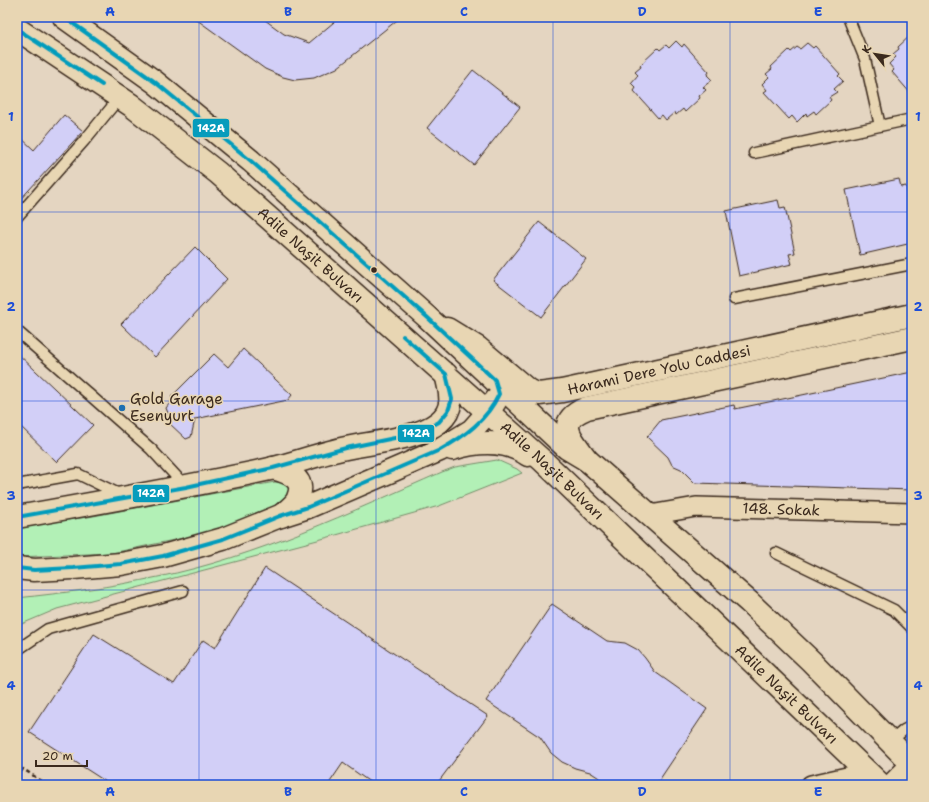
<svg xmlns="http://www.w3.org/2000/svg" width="929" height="802" font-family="'Shantell Sans',sans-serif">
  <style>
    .green { fill: #b2f0b6; stroke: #768d6a }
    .building { fill: #d2cff7; stroke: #3b2a1e }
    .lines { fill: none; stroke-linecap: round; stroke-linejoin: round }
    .service-casing { stroke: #3b2a1e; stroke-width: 13 }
    .minor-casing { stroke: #3b2a1e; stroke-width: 22 }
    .tertiary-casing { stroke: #3b2a1e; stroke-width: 25 }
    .secondary-casing { stroke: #3b2a1e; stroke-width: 25 }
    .path { stroke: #3b2a1e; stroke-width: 2.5; stroke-dasharray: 4 3; stroke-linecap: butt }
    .service { stroke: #e8d6b3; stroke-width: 10 }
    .minor { stroke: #e8d6b3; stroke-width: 19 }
    .tertiary { stroke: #e8d6b3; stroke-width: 22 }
    .secondary { stroke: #e8d6b3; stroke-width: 22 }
    .bus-1-casing { stroke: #e8d6b3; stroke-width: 7 }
    .bus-1 { stroke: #069cbc; stroke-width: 4 }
    .grid { fill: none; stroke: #1d4ed8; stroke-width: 1; stroke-opacity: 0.55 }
    .bus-dot { fill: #3b2a1e; stroke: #e8d6b3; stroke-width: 1.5 }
    .poi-dot { fill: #1f6fb2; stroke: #e8d6b3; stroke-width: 1.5 }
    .labels { text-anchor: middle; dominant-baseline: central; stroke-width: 3; stroke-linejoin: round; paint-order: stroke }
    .street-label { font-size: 15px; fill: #3b2a1e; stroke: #e8d6b3 }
    .poi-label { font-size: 15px; fill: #3b2a1e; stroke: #e8d6b3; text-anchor: start }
    .line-badge { stroke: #e8d6b3; stroke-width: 1.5 }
    .badge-label { font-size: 11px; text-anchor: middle; font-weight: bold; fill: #fff }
    .neatline { fill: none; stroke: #1d4ed8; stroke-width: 1.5 }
    .grid-label { font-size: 13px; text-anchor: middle; font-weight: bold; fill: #1d4ed8 }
  </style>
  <rect width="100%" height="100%" fill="#e4d5c1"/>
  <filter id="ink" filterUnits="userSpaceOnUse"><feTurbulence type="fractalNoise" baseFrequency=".025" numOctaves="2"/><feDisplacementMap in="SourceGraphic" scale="8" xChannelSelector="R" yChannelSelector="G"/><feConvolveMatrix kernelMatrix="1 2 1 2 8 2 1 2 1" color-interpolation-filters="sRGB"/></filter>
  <g filter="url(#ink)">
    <!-- green -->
    <path class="green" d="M497,460l20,9 5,4 -83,33 -110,31 -272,72 -40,17v-28c47,-5 94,-11 141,-21 99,-20 192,-65 284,-105l13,-5z
      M275,482c7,0 12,3 15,10l-5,12 -73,28 -100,21 -95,4v-30l71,-10z"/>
    <!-- building -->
    <path class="building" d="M193,17h68l23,17 25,9 31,-26h61l-64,51 -23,10 -19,2 -12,-3 -18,-8z
      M912,34v61l-20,-23 2,-2 -5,-6 7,-7 -3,-3 6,-5 -1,-2z
      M676,41l6,6 2,-3 25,28 -2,3 5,5 -9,7 3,3 -7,6 1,2 -15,14 -2,-3 -7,6 -1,-3 -9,8 -4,-5 -4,3 -24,-27 2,-3 -5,-5 7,-8 -3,-3 6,-5 -1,-2 18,-17 2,2 6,-5 3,3z
      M807,43l6,5 2,-2 25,28 -2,2 5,5 -9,8 3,3 -8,5 2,3 -15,14 -2,-3 -7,5 -1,-3 -9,9 -5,-6 -3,3 -25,-27 3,-2 -5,-6 7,-7 -3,-3 6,-5 -1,-2 18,-17 2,2 6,-5 3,2z
      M473,70l47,37 -46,58 -47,-37z
      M64,115l19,16 -66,72v-69l17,16z
      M899,179l2,8 5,-1 6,31v15l-2,1 2,10 -52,12 -14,-65z
      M778,200l2,8 5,-1 10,46 -6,1 3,10 -53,12 -13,-65z
      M539,222l47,37 -45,58 -48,-37z
      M195,247l32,32 -72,78 -34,-33z
      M243,349l49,46 -4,5 -93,19 -4,18 -5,2 -17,-16 1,-5 -4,-10 7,-9 -2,-2 43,-43 14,13z
      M17,353l76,72 -36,37 -40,-39z
      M912,372v118l-217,-7 -14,-14 -9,-4 -4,-8 -21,-20 14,-17 73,-15 1,4z
      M265,568l223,148 -52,69h-62l-31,-22 -15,22h-217l-82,-53 65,-98 80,50 29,-44 12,8z
      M552,604l55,37 18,2 13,7 7,8 10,14 52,37 -51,76h-46l-20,-13 -15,-4 -13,-6 -11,-9 -11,-16 -54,-36z"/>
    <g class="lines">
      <!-- service casing -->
      <g class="service-casing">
        <path id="service" d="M848,17l17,42 15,67
          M754,153l158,-34
          M17,217l67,-76 36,-44
          M734,299l178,-35
          M17,331l134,118 35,38
          M17,485l61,-11 43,21
          M776,553l118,57 18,18
          M17,650l31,-21 135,-38
          M891,741l13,-11 8,-4"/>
      </g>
      <!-- minor casing -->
      <g class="minor-casing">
        <g id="minor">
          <path id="s1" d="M650,515l46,-8 216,6"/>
          <path d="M811,785l45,-10 20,10"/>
        </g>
      </g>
      <!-- tertiary casing -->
      <g class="tertiary-casing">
        <g id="tertiary">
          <path id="s2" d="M447,329l31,19 51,43 10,3 23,-3 350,-76"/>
          <path d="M587,460c-15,-21 -34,-38 0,-52l325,-70"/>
        </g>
      </g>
      <!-- secondary casing -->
      <g class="secondary-casing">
        <g id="secondary">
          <path d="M64,17l91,65 96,79 176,156 140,131 20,12 162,142 62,59 101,103"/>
          <path id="s3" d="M17,29l114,76 87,68 325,288 338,324"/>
          <path d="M452,449c26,-8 53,-10 76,6"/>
          <path d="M273,468c13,4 32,9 26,27 -1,3 -2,6 -4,8 -4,5 -10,9 -14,13"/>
          <path d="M17,517c85,-15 169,-30 253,-48 26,-6 51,-16 76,-21 27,-6 72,-9 93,-26 17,-14 11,-30 7,-48"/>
          <path d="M17,568l17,2 39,-2 48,-4 42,-8 60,-17 57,-23 28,-9 132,-57 32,-20 17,-19 7,-11"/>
          <path d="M892,785l20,-20"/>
        </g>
      </g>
      <!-- path -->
      <path class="path" d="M17,777l6,-8 25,16"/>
      <!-- service -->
      <use href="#service" class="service"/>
      <!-- minor -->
      <use href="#minor" class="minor"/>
      <!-- tertiary -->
      <use href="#tertiary" class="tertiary"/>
      <!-- secondary -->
      <use href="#secondary" class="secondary"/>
      <!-- bus-1 casing -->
      <g class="bus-1-casing">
        <path id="bus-1" d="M17,29l85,56
          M17,517l169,-30 87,-19 73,-20 68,-14 14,-6 11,-6 9,-11 4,-12 -6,-25 -43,-38
          M17,568l17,2 39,-2 48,-4 42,-8 60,-17 57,-23 28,-9 132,-57c25,-14 47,-30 59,-56l-4,-14 -68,-63 -176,-156 -96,-79 -91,-65"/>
      </g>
      <!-- bus-1 -->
      <use href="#bus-1" class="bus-1"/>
    </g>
  </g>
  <!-- grid -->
  <path class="grid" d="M199,17v768M376,17v768M553,17v768M730,17v768M17,212h895M17,401h895M17,590h895"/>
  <!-- markers -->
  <circle class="bus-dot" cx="374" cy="270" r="3.5"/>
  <circle class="poi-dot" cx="122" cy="408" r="4"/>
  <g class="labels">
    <!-- street labels -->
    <g class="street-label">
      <text stroke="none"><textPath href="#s3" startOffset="371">Adile Naşit Bulvarı</textPath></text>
      <text stroke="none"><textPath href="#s2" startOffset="236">Harami Dere Yolu Caddesi</textPath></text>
      <text stroke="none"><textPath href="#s3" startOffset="695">Adile Naşit Bulvarı</textPath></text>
      <text stroke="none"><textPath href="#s1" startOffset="132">148. Sokak</textPath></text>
      <text stroke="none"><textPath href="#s3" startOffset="1019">Adile Naşit Bulvarı</textPath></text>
    </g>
    <!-- poi labels -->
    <g class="poi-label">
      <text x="130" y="399">Gold Garage<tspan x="130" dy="17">Esenyurt</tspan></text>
    </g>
  </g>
  <g class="line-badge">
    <rect x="192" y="118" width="38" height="20" rx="4" fill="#069cbc"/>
    <rect x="397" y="424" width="38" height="19" rx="4" fill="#069cbc"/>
    <rect x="132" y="484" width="38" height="19" rx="4" fill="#069cbc"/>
  </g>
  <g class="badge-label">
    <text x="211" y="132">142A</text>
    <text x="416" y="437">142A</text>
    <text x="151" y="497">142A</text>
  </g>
  <!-- margin -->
  <rect width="929" height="802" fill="none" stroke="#e8d6b3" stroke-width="44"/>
  <!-- north arrow -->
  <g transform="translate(875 54) rotate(300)" stroke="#e8d6b3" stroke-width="3" paint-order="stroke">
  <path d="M0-3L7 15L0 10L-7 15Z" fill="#3b2a1e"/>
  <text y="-6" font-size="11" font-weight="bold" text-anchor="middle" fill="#3b2a1e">K</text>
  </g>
  <!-- scale -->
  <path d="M36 760v6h51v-6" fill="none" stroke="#3b2a1e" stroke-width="2"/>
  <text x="42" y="760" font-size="12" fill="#3b2a1e" stroke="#e8d6b3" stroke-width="3" paint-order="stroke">20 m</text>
  <rect x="22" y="22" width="885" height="758" class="neatline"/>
  <g class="grid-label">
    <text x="110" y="16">A</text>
    <text x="288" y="16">B</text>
    <text x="464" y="16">C</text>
    <text x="642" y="16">D</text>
    <text x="818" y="16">E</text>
    <text x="11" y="121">1</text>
    <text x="918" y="121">1</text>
    <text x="11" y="311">2</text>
    <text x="918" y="311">2</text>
    <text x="11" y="500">3</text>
    <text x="918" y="500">3</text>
    <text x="11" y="690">4</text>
    <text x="918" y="690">4</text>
    <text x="110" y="796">A</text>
    <text x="288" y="796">B</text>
    <text x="464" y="796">C</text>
    <text x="642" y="796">D</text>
    <text x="818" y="796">E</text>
  </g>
</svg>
